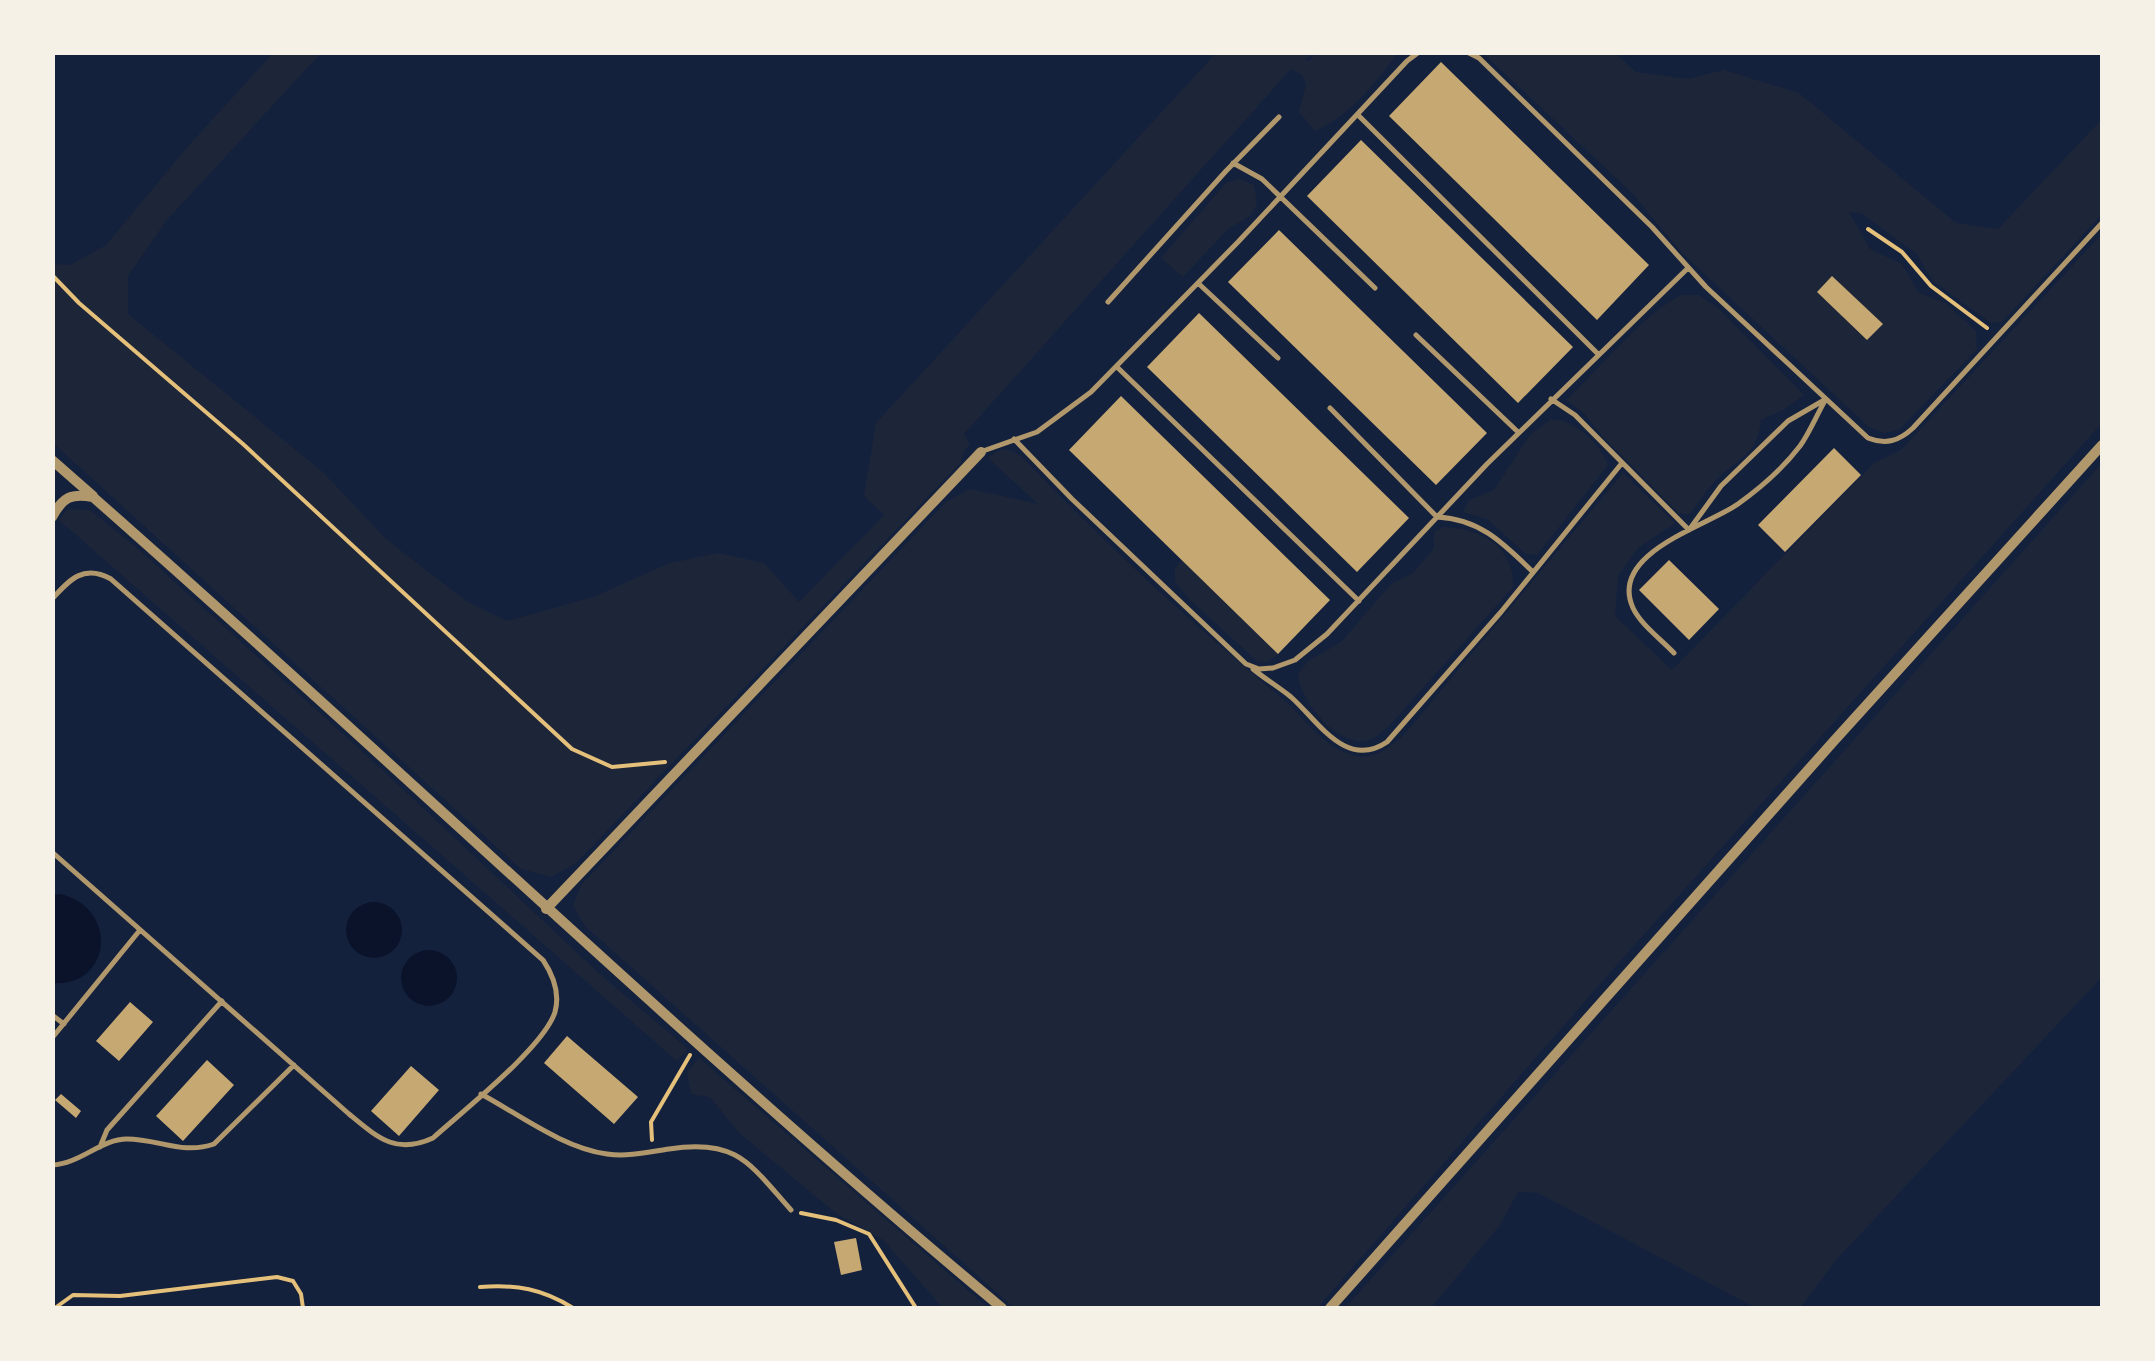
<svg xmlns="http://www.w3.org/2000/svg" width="2155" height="1361" font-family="'Fira Sans Condensed',sans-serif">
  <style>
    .green { fill: #1d2539 }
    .water { fill: #0b132b }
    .building { fill: #c6a872 }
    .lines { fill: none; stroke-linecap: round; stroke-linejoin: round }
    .path { stroke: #e5c07b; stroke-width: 4 }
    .service { stroke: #b1986c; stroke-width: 5 }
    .minor { stroke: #b1986c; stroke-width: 10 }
  </style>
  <rect width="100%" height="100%" fill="#14213d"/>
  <!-- green -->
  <path class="green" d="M273,53h48l-155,168 -38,55v38l196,159 62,66 80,62 41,20 86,-24 77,-34 48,-10 46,10 35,39 85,-87 -20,-19 12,-73 340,-370h98l-9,7 4,1 7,-8h82c-25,32 -46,61 -83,78l-16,-19 7,-27 -4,-10 -11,-6 -327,365 6,11 -6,6 -3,11 -385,401 -25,14 -30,-8 -468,-426 -1,-179 18,1 36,-20 84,-101z
    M1483,53h132l21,19 52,7 36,-9 75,23 157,130 42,6 104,-110v95l-100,108 -11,1 -59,-43 -15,-26 -56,-41 -12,-1 21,37 32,15 17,29 26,10 31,28 1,18 -78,81 -15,3 -15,-6 -187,-174 -51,-61z
    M1240,179l14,6 3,19 -6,11 -24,15 -44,47 -22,-19 65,-75z
    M2102,234v189l-481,537 -304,348h-303l-429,-382 -12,-20 8,-21 365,-383 24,-13 68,15 -50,-46c13,-11 19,-11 33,-2 81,85 168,165 258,240 24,19 40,47 70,58 23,9 37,-5 54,-18l220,-263 52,50 -37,25 -20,28 -3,40 57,54 202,-207 27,-13z
    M1681,295h18l19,13 86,87 -21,15 -22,10c-3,32 -19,37 -41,56 -12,11 -21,26 -31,39l-10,-2 -77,-77 -18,-23 -18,-13c35,-32 75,-84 115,-105z
    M1551,419c24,1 49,24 57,46l-71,90 -11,-1 -39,-35 -24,-7 6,-12 25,-10 36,-55z
    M2102,463v514l-266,283 -36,48h-44l-218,-115 -20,-1 -18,33 -69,83h-86z
    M67,509l23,1 48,39 227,205 237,222 86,73 -11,12 -618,-541z
    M1443,527c36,1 72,19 70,60l-124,139c-6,5 -13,12 -20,14 -31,9 -69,-39 -71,-66l10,-13 33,-19 50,-58 22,-11 21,-25v-16z
    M1182,560l96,95 -11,7 -10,-1 -67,-61 -15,-18v-14z
    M699,1058l289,250h-45l-60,-68 -46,-26 -99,-82 -28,-35 -19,-3 -4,-22z"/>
  <!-- water -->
  <path class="water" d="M61,894c59,15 50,94 -9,89l1,-88z
    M346 930a28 28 0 1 1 56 0a28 28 0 1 1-56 0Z
    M401 978a28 28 0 1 1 56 0a28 28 0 1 1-56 0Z"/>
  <!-- building -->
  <path class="building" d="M1441,62l208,203 -52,55 -208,-204z
    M1361,140l212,207 -55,56 -211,-207z
    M1279,230l208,203 -51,52 -208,-203z
    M1832,276l51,48 -16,16 -50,-48z
    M1199,313l210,205 -52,54 -210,-205z
    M1121,396l209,204 -52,54 -209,-204z
    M1834,448l27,27 -76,77 -27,-27z
    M1669,560l50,49 -30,31 -50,-50z
    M130,1002l23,20 -34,39 -23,-20z
    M567,1036l71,61 -24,27 -70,-61z
    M207,1060l27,25 -51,56 -27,-25z
    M411,1066l28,24 -40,46 -28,-25z
    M61,1094l20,17 -5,7 -21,-18z
    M856,1238l6,32 -21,5 -7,-33z"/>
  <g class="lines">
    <!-- path -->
    <path class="path" d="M1868,229l34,23 29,34 56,42
      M52,275l27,28 164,141 329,305 40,18 53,-5
      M652,1140l-1,-18 39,-67
      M801,1213l35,7 33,14 47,74
      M480,1287c36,-3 63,2 93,21
      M55,1308l18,-13 47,1 157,-19 16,4 8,13 2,14"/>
    <!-- service -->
    <path class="service" d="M1467,52l12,6 173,169 54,60 162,151c18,7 31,3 45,-10l189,-205
      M1359,116l239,238
      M1233,163l29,16 113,109
      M1198,283l80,75
      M1108,302l118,-131 53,-54
      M1416,335l102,97
      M1117,367l242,234
      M1551,399l24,16 114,115 32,-44 67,-65 38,-22c-9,15 -16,33 -26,47 -16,21 -41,43 -62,58 -31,22 -130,49 -105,104 8,17 29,32 41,45
      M1330,408l107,109c43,2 66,26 96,55
      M1014,439l58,60 174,165 13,5 14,-1 22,-8 32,-26 160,-170 200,-195
      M983,451l54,-19 54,-40 147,-150 169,-181 12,-9
      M52,599c18,-20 32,-35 59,-20l432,381c10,15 17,34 12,52 -11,35 -92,99 -122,126 -37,17 -55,0 -84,-24l-297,-262
      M1253,669c12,10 26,18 38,28 27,24 55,73 96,45l114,-130 121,-149
      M52,1015l12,9
      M52,1038l88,-108
      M481,1094c39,21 82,54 126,60 21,3 42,-2 62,-5 68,-11 81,15 122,61
      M100,1147l7,-17 115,-129
      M52,1165c28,-1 49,-26 75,-26 32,0 55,16 87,5l80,-79"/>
    <!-- minor -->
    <path class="minor" d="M52,460l41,36
      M52,517c11,-20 19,-24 41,-20 305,268 597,551 909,811
      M546,909l435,-457
      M1330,1308l503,-566 269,-297"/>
  </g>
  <!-- border -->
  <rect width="2155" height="1361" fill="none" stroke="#f6f1e7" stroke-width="110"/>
</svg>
